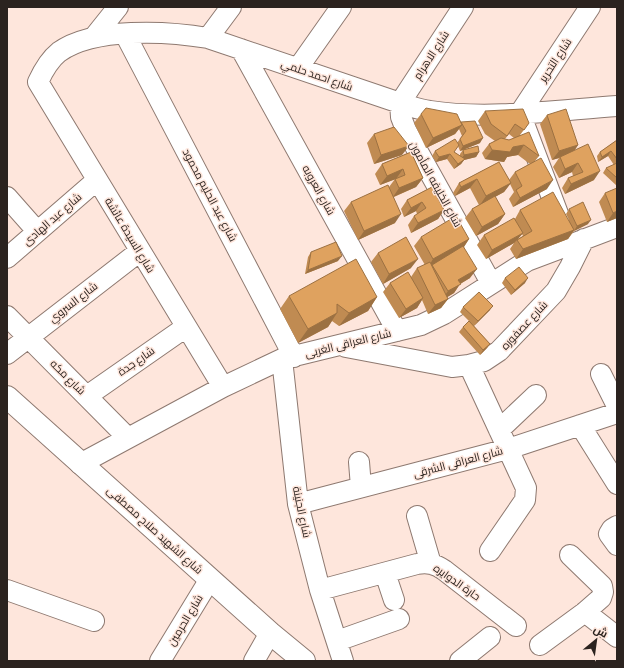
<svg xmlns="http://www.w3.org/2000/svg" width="624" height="668" font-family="'PT Sans Narrow',Cairo,sans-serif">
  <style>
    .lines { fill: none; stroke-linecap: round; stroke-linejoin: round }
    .minor-casing { stroke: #8e7970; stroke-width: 22 }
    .secondary-casing { stroke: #8e7970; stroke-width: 24 }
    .minor { stroke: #fff; stroke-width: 20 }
    .secondary { stroke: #fff; stroke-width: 22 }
    .wall { fill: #c08b52; fill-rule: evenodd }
    .shaded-wall { fill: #9c7142 }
    .building { fill: #dfa25f; stroke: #9c7142 }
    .labels { text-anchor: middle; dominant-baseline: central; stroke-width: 3; stroke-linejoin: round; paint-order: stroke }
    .street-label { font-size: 11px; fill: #2b231f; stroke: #fee6dc }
  </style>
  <rect width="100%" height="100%" fill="#fee6dc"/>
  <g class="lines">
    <!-- minor casing -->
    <g class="minor-casing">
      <path id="minor" d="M463,7l-63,96 1,14 5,13 85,153
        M125,34l169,323
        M94,37l24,-30
        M208,38l23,-31
        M241,49l156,282
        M298,68l43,-61
        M7,197l30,34
        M560,219l-40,-106 70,-106
        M7,258l90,-78
        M7,316l121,122
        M346,347l106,20 17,-2 15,-4 15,-10 57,-60 14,-24 14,-28
        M7,354l133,-103
        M282,359l16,145 22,86 23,71
        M469,365l57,123 -1,12 -35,51
        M601,374l16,32
        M223,387l-185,-305c5,-11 11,-22 21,-30 35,-25 108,-21 149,-14l192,65c10,3 20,7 30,8 58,9 128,-1 187,-5
        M87,396l99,-69
        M580,425l37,59
        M499,430l37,-35
        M359,462l2,25
        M80,464l143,-77 59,-28 139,-34 23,-11 83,-53 90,-34
        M298,504l210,-55 109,-36
        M417,516l14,48
        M617,526l-5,3 -3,5 8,11
        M385,573l9,27
        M7,590l87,31
        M320,590l97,-26c11,-2 18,0 27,6l72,56
        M585,612l32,25
        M337,641l62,-22
        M540,645l45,-33 16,-14 2,-6 -1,-6 -32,-31
        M160,661l50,-82
        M254,661l16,-28
        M460,661l30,-24"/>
    </g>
    <!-- secondary casing -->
    <g class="secondary-casing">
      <path id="secondary" d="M7,397l263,236 34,28"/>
    </g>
    <!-- minor -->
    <use href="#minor" class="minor"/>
    <!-- secondary -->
    <use href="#secondary" class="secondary"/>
  </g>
  <!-- wall -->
  <path class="wall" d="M485,111l44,12 -9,12 19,21 -4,5 12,28 -34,18 -4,-8 5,-7 -4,-8 -6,8 -9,5 10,17 -7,10 -22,12 -11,-18 7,-9 7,-4 -9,-17 -15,8 -2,-3 6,-10 40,-21 10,18 6,-8 15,-8 -12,-9 -11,2 -3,5 -19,-3 -3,-6 7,-9 6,-3 -10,-7 -7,-13zM509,134l5,4 -5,2 -4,-1z
    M421,114l40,8 19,21 -15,6 14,3 -3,5 -12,3 -3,4 -7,5 -7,-10 -11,3 -4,-6 3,-5 22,-8 5,-7 -3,-7 -4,5 -29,14 -12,-25zM458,146l2,5 3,-1 -3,4v2l-6,-4z
    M547,115l31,30 -4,6 20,29 -29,14 -3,-6 6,-10 5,-2 -1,-4 -13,6 -6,-11 6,-9 -7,2 -12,-36z
    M374,134l28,21 -28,9 -7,-21z
    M617,140v23l-3,2 3,-2v23l-14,-13 3,-5 8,-3 -6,-9 -10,6 -1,-6 3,-4z
    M411,152l12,26 -7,9 -22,10 1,26 -37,17 -14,-29 7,-9 38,-15 6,-8 -15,6 -5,-11 7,-10z
    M432,187l12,23 -6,9 -27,14 -3,-8 6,-9 3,-2 -1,-3 -12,6 -3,-8 6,-9z
    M605,193l12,25 -10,4 -8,-20z
    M569,209l19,15 -14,7 -6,8 -52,20 -6,-10 4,-6 -28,16 -9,-14 7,-10 31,-16 5,-9 49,10 -3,-6zM522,234l1,2 -5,3z
    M421,237l48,2 -5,8 6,31 -10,6 -6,9 -7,4 1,2 -7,9 -13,6 -6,-14 -5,8 -18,10 -16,-26 7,-9 21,-6 6,-9 8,-3 -11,-19z
    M311,252l27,9 -33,13 3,-17z
    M378,253l33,15 -28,16 -12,-22z
    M505,278l20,5 -14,12 -9,-12z
    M289,296l88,1 -9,14 -29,15 -7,-5 -4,6 -30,16 -18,-34z
    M463,307l27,3 -16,16 16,18 -3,4 -7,7 -21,-23 4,-5 6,-6 -9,-9z"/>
  <!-- shaded-wall -->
  <path class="shaded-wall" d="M462,125l-7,9 -29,14 7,-10z
    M483,138l-3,5 -20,8 3,-5z
    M524,145l-6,10 -11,2 -3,5 -19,-3 7,-9 21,-3z
    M578,145l-6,9 -12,3 -1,1 -7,2 7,-9z
    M409,146l-7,9 -28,9 7,-9z
    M611,151l-3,5 -10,6 4,-5z
    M479,152l-3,5 -12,3 -3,4 -7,5 10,-14z
    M450,154l-3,5 -11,3 3,-5z
    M578,163l-6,9 -13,6 6,-9z
    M403,169l-7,10 -16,6 7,-9z
    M600,171l-6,9 -29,14 6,-10z
    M423,178l-7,9 -23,10 6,-9z
    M477,179l-7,9 -15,8 6,-9z
    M553,180l-6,9 -34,18 7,-9z
    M511,183l-7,9 -24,13 6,-9z
    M422,202l-6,9 -12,6 7,-9z
    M444,210l-6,9 -27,14 7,-10z
    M617,211v7l-10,4 6,-9z
    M401,214l-6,9 -37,17 6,-9z
    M505,214l-7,10 -22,12 6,-9z
    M591,220l-3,4 -14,7 3,-5z
    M574,230l-6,9 -52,20 7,-10z
    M523,233l-6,7 -3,3 -28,16 6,-9z
    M469,239l-6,9 -31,17 -1,1 -4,3 6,-10z
    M342,256l-4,5 -33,13 3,-4z
    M418,259l-7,9 -28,16 6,-10z
    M477,269l-7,9 -10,6 -6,9 -13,8 7,-10 10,-11z
    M528,278l-3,5 -14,12 4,-5z
    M377,297l-9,14 -29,15 10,-13z
    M423,298l-6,10 -18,10 7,-9z
    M448,299l-7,9 -13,6 7,-9z
    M493,306l-3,4 -16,16 4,-5z
    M337,313l-9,14 -30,16 10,-14z
    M490,344l-3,4 -7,7 3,-5z"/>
  <!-- building -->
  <path class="building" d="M426,108l31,6 5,11 -29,13 -12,-24z
    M523,109l6,14 -5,7 -9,-6 -8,12 -16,-12 -6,-13z
    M566,109l12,36 -19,6 -12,-36z
    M475,121l8,17 -20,8 -3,-7 6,-8 -5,-9z
    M394,127l15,19 -28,9 -7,-21z
    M529,132l10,24 -15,-11 -11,2 -3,5 -18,-2 -3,-6 12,-6 8,2z
    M455,139l4,6 -5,7 11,7 -7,5 -8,-10 -11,3 -4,-6z
    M617,140v19l-6,-8 -9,6 -2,-5z
    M588,144l12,27 -29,13 -3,-6 15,-6 -5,-9 -13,6 -5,-12z
    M478,146l1,6 -15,3 -1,-5z
    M411,152l12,26 -24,10 -4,-9 10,-4 -2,-6 -16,7 -5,-12z
    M541,158l12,22 -33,18 -4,-8 6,-4 -7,-14z
    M499,162l12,21 -25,13 -9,-17 -16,8 -2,-4z
    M617,163v15l-11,-10z
    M388,185l13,29 -37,17 -13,-29z
    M432,187l12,23 -26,13 -4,-7 12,-8 -4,-6 -11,6 -4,-8z
    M617,188v23l-4,2 -8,-20z
    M553,192l21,38 -51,19 -6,-9 15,-9 -12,-21z
    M495,196l10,18 -23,13 -10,-18z
    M583,202l8,18 -14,6 -8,-17z
    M456,216l13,23 -36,20 -12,-22z
    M514,218l9,15 -31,17 -8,-15z
    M406,237l12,22 -29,15 -11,-21z
    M336,242l6,14 -34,14 3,-18z
    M463,246l14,23 -19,11 3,4 -13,7 -16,-26z
    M356,259l21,38 -28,16 -12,-9v9l-29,16 -19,-33z
    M430,262l18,37 -13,6 -18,-37z
    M519,267l9,11 -13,12 -10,-12z
    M408,272l15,26 -17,11 -16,-26z
    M479,292l14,14 -15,15 -15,-14z
    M469,321l21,23 -7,6 -20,-23z"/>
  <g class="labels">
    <!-- street labels -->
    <g class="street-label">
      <text transform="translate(431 55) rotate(-57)">شارع الاهرام</text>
      <text transform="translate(555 60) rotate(-57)">شارع التحرير</text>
      <text transform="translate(317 75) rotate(19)">شارع احمد حلمي</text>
      <text transform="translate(436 184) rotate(61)">شارع الخليفه المأمون</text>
      <text transform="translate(319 190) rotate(61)">شارع العروبه</text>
      <text transform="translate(210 195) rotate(62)">شارع عبد الحليم محمود</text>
      <text transform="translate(52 219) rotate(-41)">شارع عبد الهادى</text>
      <text transform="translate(130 235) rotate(59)">شارع السيدة عائشة</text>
      <text transform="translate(73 302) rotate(-38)">شارع السروي</text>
      <text transform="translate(524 325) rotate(-47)">شارع عصفوره</text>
      <text transform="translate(348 343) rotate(-14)">شارع العراقى الغربى</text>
      <text transform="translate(136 361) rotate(-35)">شارع جدة</text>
      <text transform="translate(68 377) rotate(45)">شارع مكه</text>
      <text transform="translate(458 462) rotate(-15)">شارع العراقى الشرقى</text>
      <text transform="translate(302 512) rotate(78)">شارع الجنينة</text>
      <text transform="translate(155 530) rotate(42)">شارع الشهيد صلاح مصطفى</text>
      <text transform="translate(457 582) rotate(35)">حارة الدوايره</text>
      <text transform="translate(185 620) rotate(-59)">شارع الحرمين</text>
    </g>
  </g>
  <!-- border -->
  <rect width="624" height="668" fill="none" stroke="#2b231f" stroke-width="16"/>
  <!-- north arrow -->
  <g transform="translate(596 640) rotate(29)" stroke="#fee6dc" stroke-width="3" paint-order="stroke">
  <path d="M0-3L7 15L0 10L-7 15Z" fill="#2b231f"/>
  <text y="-6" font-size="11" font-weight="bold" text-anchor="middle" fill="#2b231f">ش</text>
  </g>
</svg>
